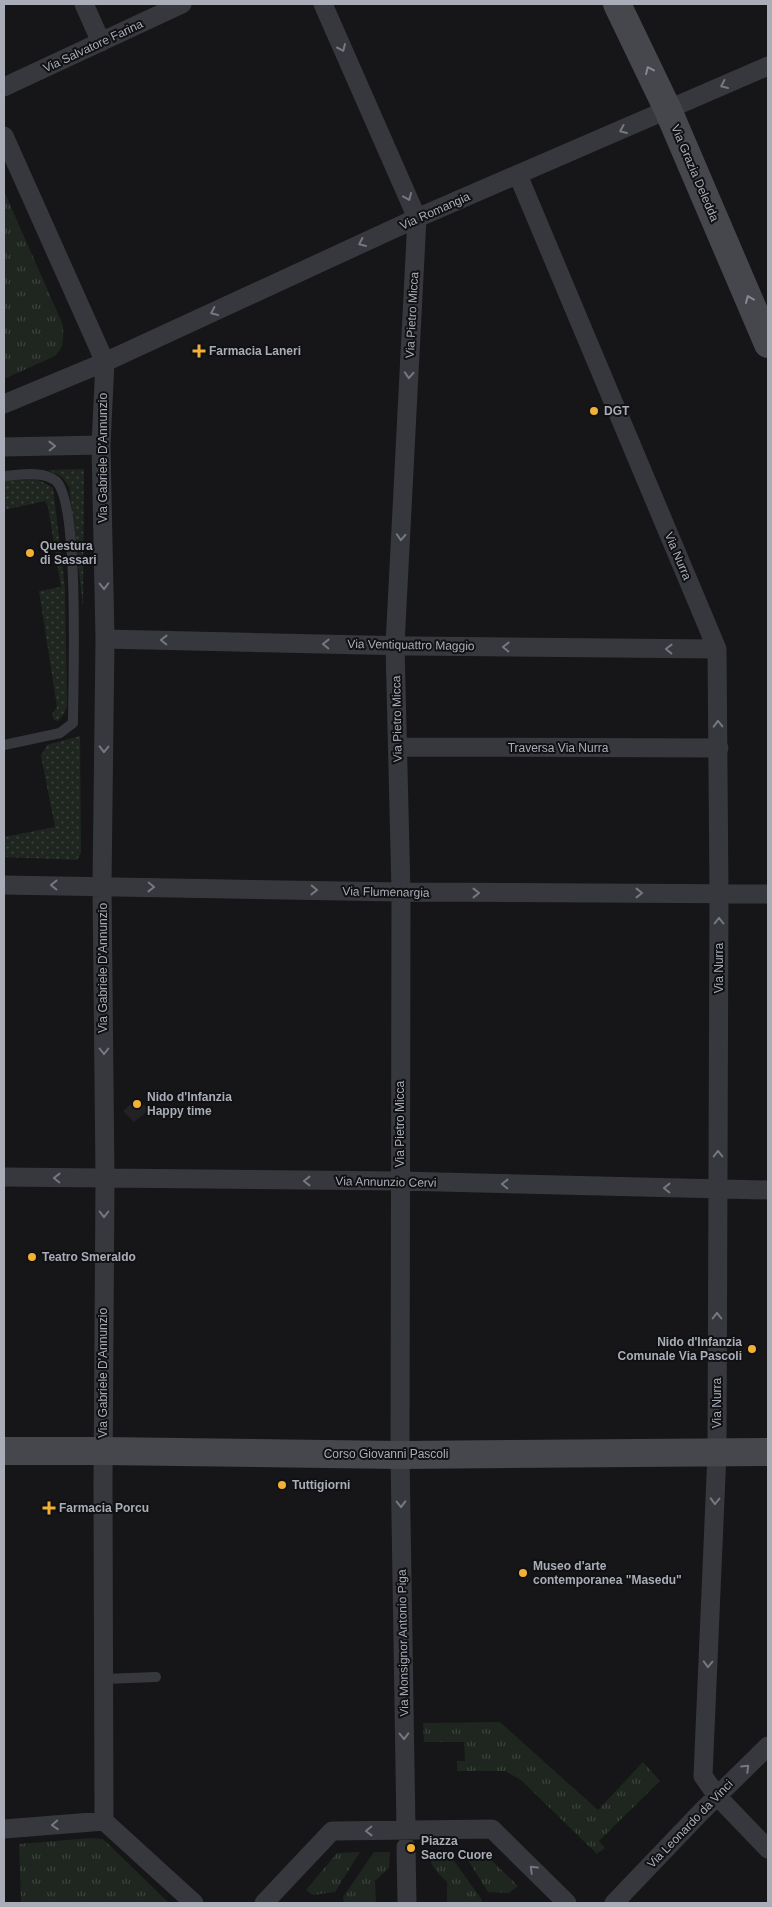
<svg xmlns="http://www.w3.org/2000/svg" width="772" height="1907" font-family="Arial,sans-serif">
  <style>
    .built { fill: #222225 }
    .grass { fill: url(#grass-dots) }
    .park { fill: url(#park-tufts) }
    .lines { fill: none; stroke-linecap: round; stroke-linejoin: round }
    .lane { stroke: #37383d; stroke-width: 10 }
    .street { stroke: #37383d; stroke-width: 19 }
    .secondary { stroke: #45474d; stroke-width: 28 }
    .oneway { stroke: #757881 }
    .oneway2 { stroke: #858993 }
    .poi-dot { fill: #f2b134; stroke: #111113; stroke-width: 2 }
    .labels { text-anchor: middle; dominant-baseline: central; stroke-width: 4; stroke-linejoin: round; paint-order: stroke }
    .street-label { font-size: 12px; fill: #a8adb8; stroke: #111113 }
    .poi-label { font-size: 12px; font-weight: bold; fill: #a8adb8; stroke: #111113; text-anchor: start }
  </style>
  <defs>
    <pattern id="grass-dots" width="8" height="8" patternUnits="userSpaceOnUse" patternTransform="scale(1.25)"><rect width="8" height="8" fill="#1e261f"/><path d="M2 2h.1M6 6h.1" fill="none" stroke="#3c433d" stroke-width="1.8" stroke-linecap="round"/></pattern>
    <pattern id="park-tufts" width="24" height="20" patternUnits="userSpaceOnUse" patternTransform="scale(1.25)"><rect width="24" height="20" fill="#1e261f"/><path d="M3 7l-1-3M5 7V3M7 7l1-3M15 17l-1-3M17 17v-4M19 17l1-3" fill="none" stroke="#3c433d"/></pattern>
  </defs>
  <rect width="100%" height="100%" fill="#161618"/>
  <!-- built -->
  <path class="built" d="M137,1098l12,12 -15,12 -11,-11z"/>
  <!-- grass -->
  <path class="grass" d="M84,469l-1,137 -14,-119 -7,-10 -14,-7z
    M32,478l13,5 8,5 12,99 2,119 -3,8 -6,7 -4,-1 -2,-6 5,-7 -18,-116 22,-4 -13,-80 -3,-6 -41,9v-31z
    M80,736l1,117 -4,7 -73,-3v-20l51,-10 -14,-71 6,-11z"/>
  <!-- park -->
  <path class="park" d="M4,191l59,134c0,13 2,21 -8,31l-51,23z
    M500,1722l98,88 45,-48 17,19 -61,60 6,7 -8,6 -76,-74 -16,-9h-48v-10h8l-1,-19h-40l-1,-19z
    M91,1838l12,1 66,64h-148l-2,-59z
    M432,1851h15l35,49 -1,3h-34v-21c-8,-9 -21,-17 -15,-31z
    M462,1851l23,3 33,32 -9,7 -21,-1z
    M360,1852l-25,40 -22,3 -7,-5 31,-37z
    M374,1852h16l-1,16 -14,13 1,22h-32l-1,-6z"/>
  <g class="lines">
    <!-- lane -->
    <path class="lane" d="M4,476c15,-1 39,-6 52,5 24,22 17,203 17,242l-13,10 -56,12
      M104,1679l52,-2"/>
    <!-- street -->
    <path class="street" d="M84,4l17,38
      M323,4l94,214 -22,427 6,247 -1,563 6,375
      M4,87l178,-83
      M4,136l101,226 -4,83 4,194 -3,247 3,293 -2,305 1,337
      M518,175l199,474 2,245 -2,559 -14,323 14,20 51,53
      M4,404l101,-42 312,-144 351,-152
      M4,447l97,-2
      M105,639l306,7 306,3
      M398,747l321,1
      M4,885l397,7 367,2
      M4,1177l396,4 368,9
      M4,1829l100,-8 90,82
      M406,1847l1,56
      M264,1903l68,-72 160,-2 75,74
      M614,1903l88,-92 66,-65"/>
    <!-- secondary -->
    <path class="secondary" d="M617,4l51,106 100,234
      M4,1451h99l297,4 368,-3"/>
  </g>
  <!-- one-way arrows -->
  <defs><path id="oneway-chevron" d="M-2-3.5L2.5 0L-2 3.5" fill="none" stroke-width="1.6" stroke-linecap="round" stroke-linejoin="round" transform="scale(1.25)"/></defs>
  <g class="oneway">
    <use href="#oneway-chevron" transform="translate(342 48) rotate(66)"/>
    <use href="#oneway-chevron" transform="translate(724 85) rotate(156)"/>
    <use href="#oneway-chevron" transform="translate(623 130) rotate(157)"/>
    <use href="#oneway-chevron" transform="translate(408 197) rotate(67)"/>
    <use href="#oneway-chevron" transform="translate(362 243) rotate(155)"/>
    <use href="#oneway-chevron" transform="translate(214 312) rotate(155)"/>
    <use href="#oneway-chevron" transform="translate(409 375) rotate(93)"/>
    <use href="#oneway-chevron" transform="translate(52 446) rotate(-1)"/>
    <use href="#oneway-chevron" transform="translate(401 537) rotate(93)"/>
    <use href="#oneway-chevron" transform="translate(104 586) rotate(89)"/>
    <use href="#oneway-chevron" transform="translate(164 640) rotate(-179)"/>
    <use href="#oneway-chevron" transform="translate(326 644) rotate(-179)"/>
    <use href="#oneway-chevron" transform="translate(506 647) rotate(-179)"/>
    <use href="#oneway-chevron" transform="translate(669 649) rotate(-179)"/>
    <use href="#oneway-chevron" transform="translate(718 724) rotate(-91)"/>
    <use href="#oneway-chevron" transform="translate(104 749) rotate(91)"/>
    <use href="#oneway-chevron" transform="translate(54 885) rotate(-179)"/>
    <use href="#oneway-chevron" transform="translate(151 887) rotate(1)"/>
    <use href="#oneway-chevron" transform="translate(314 890) rotate(1)"/>
    <use href="#oneway-chevron" transform="translate(476 893)"/>
    <use href="#oneway-chevron" transform="translate(639 893)"/>
    <use href="#oneway-chevron" transform="translate(719 921) rotate(-90)"/>
    <use href="#oneway-chevron" transform="translate(104 1051) rotate(90)"/>
    <use href="#oneway-chevron" transform="translate(718 1154) rotate(-90)"/>
    <use href="#oneway-chevron" transform="translate(57 1178) rotate(-179)"/>
    <use href="#oneway-chevron" transform="translate(307 1181) rotate(-180)"/>
    <use href="#oneway-chevron" transform="translate(505 1184) rotate(-179)"/>
    <use href="#oneway-chevron" transform="translate(667 1188) rotate(-179)"/>
    <use href="#oneway-chevron" transform="translate(104 1214) rotate(90)"/>
    <use href="#oneway-chevron" transform="translate(717 1316) rotate(-90)"/>
    <use href="#oneway-chevron" transform="translate(715 1501) rotate(92)"/>
    <use href="#oneway-chevron" transform="translate(401 1504) rotate(89)"/>
    <use href="#oneway-chevron" transform="translate(708 1664) rotate(92)"/>
    <use href="#oneway-chevron" transform="translate(404 1736) rotate(89)"/>
    <use href="#oneway-chevron" transform="translate(746 1768) rotate(-44)"/>
    <use href="#oneway-chevron" transform="translate(55 1825) rotate(176)"/>
    <use href="#oneway-chevron" transform="translate(369 1831) rotate(179)"/>
    <use href="#oneway-chevron" transform="translate(533 1869) rotate(-136)"/>
  </g>
  <g class="oneway2">
    <use href="#oneway-chevron" transform="translate(649 70) rotate(-115)"/>
    <use href="#oneway-chevron" transform="translate(749 299) rotate(-113)"/>
  </g>
  <!-- markers -->
  <g class="poi-dot">
    <path d="M196.5 343.5h5v5h5v5h-5v5h-5v-5h-5v-5h5z"/>
    <circle cx="594" cy="411" r="5"/>
    <circle cx="30" cy="553" r="5"/>
    <circle cx="137" cy="1104" r="5"/>
    <circle cx="32" cy="1257" r="5"/>
    <circle cx="752" cy="1349" r="5"/>
    <circle cx="282" cy="1485" r="5"/>
    <path d="M46.5 1500.5h5v5h5v5h-5v5h-5v-5h-5v-5h5z"/>
    <circle cx="523" cy="1573" r="5"/>
    <circle cx="411" cy="1848" r="5"/>
  </g>
  <g class="labels">
    <!-- street labels -->
    <g class="street-label">
      <text transform="translate(93 46) rotate(-25)">Via Salvatore Farina</text>
      <text transform="translate(695 173) rotate(67)">Via Grazia Deledda</text>
      <text transform="translate(435 211) rotate(-24)">Via Romangia</text>
      <text transform="translate(412 315) rotate(-87)">Via Pietro Micca</text>
      <text transform="translate(103 458) rotate(-90)">Via Gabriele D'Annunzio</text>
      <text transform="translate(678 556) rotate(67)">Via Nurra</text>
      <text transform="translate(411 645) rotate(1)">Via Ventiquattro Maggio</text>
      <text transform="translate(397 719) rotate(-91)">Via Pietro Micca</text>
      <text x="558" y="748">Traversa Via Nurra</text>
      <text transform="translate(386 892) rotate(1)">Via Flumenargia</text>
      <text transform="translate(103 968) rotate(-90)">Via Gabriele D'Annunzio</text>
      <text transform="translate(719 968) rotate(-90)">Via Nurra</text>
      <text transform="translate(400 1124) rotate(-90)">Via Pietro Micca</text>
      <text transform="translate(386 1182) rotate(1)">Via Annunzio Cervi</text>
      <text transform="translate(103 1373) rotate(-90)">Via Gabriele D'Annunzio</text>
      <text transform="translate(717 1403) rotate(-90)">Via Nurra</text>
      <text x="386" y="1454">Corso Giovanni Pascoli</text>
      <text transform="translate(403 1643) rotate(-91)">Via Monsignor Antonio Piga</text>
      <text transform="translate(690 1824) rotate(-46)">Via Leonardo da Vinci</text>
    </g>
    <!-- poi labels -->
    <g class="poi-label">
      <text x="209" y="351">Farmacia Laneri</text>
      <text x="604" y="411">DGT</text>
      <text x="40" y="546">Questura<tspan x="40" dy="14">di Sassari</tspan></text>
      <text x="147" y="1097">Nido d'Infanzia<tspan x="147" dy="14">Happy time</tspan></text>
      <text x="42" y="1257">Teatro Smeraldo</text>
      <text x="742" y="1342" text-anchor="end">Nido d'Infanzia<tspan x="742" dy="14">Comunale Via Pascoli</tspan></text>
      <text x="292" y="1485">Tuttigiorni</text>
      <text x="59" y="1508">Farmacia Porcu</text>
      <text x="533" y="1566">Museo d'arte<tspan x="533" dy="14">contemporanea "Masedu"</tspan></text>
      <text x="421" y="1841">Piazza<tspan x="421" dy="14">Sacro Cuore</tspan></text>
    </g>
  </g>
  <!-- border -->
  <rect width="772" height="1907" fill="none" stroke="#a8adb8" stroke-width="10"/>
</svg>
